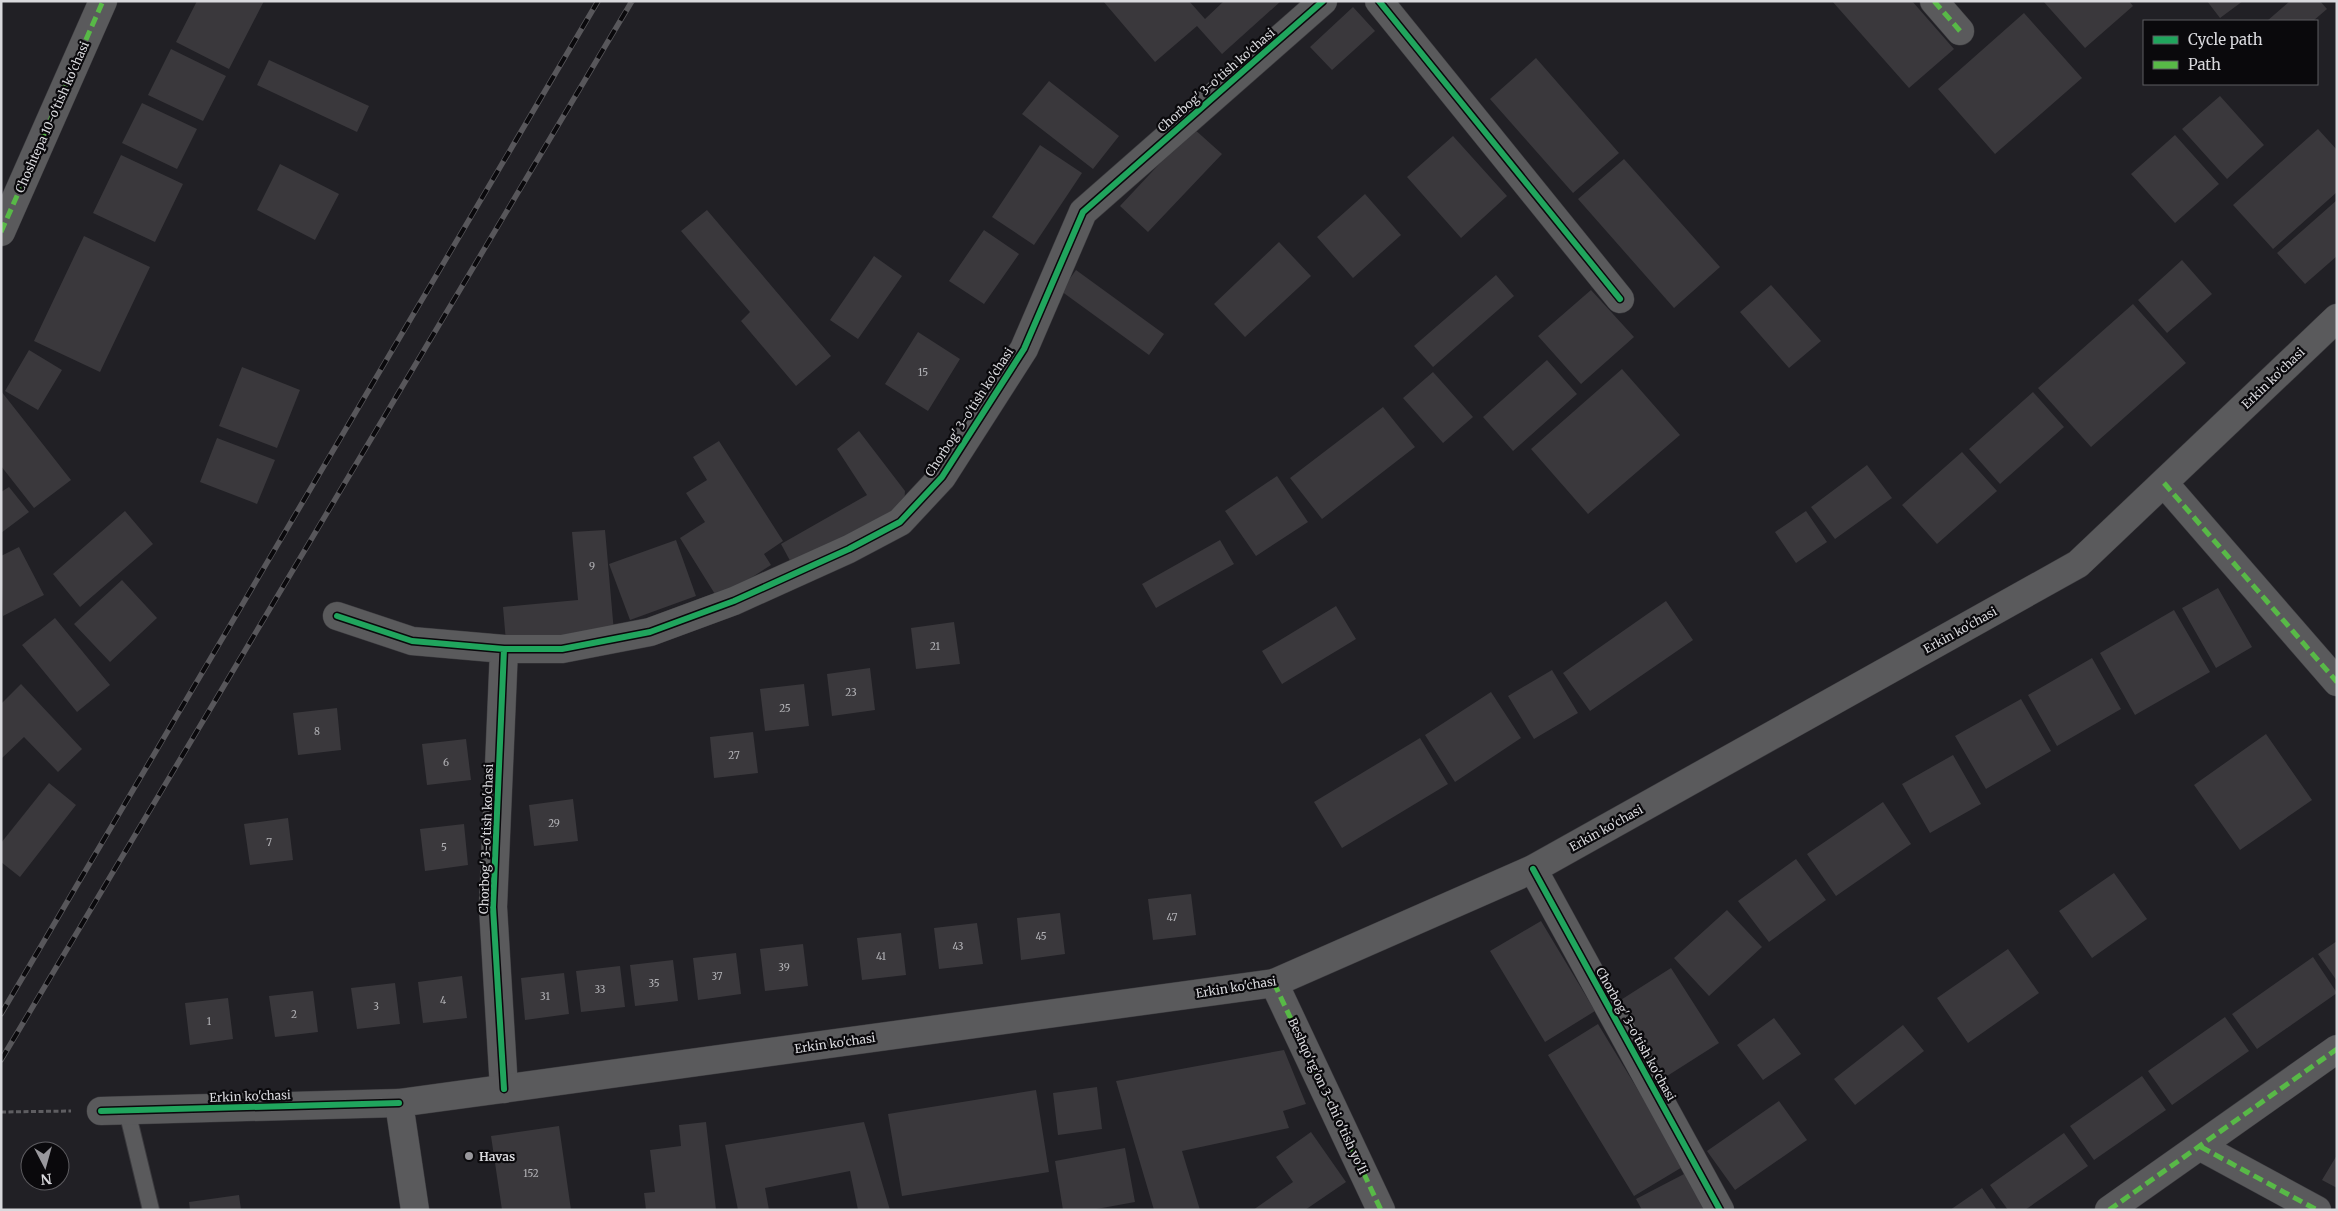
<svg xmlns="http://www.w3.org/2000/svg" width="2338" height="1211" font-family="Merriweather,serif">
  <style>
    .building { fill: #3a383c }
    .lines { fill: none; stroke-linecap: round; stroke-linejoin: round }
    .service-casing { stroke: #3c3b3f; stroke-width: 18 }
    .minor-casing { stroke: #3c3b3f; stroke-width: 29 }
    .secondary-casing { stroke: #3c3b3f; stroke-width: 29 }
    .path { stroke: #5e5d61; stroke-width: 3; stroke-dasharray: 5 2.5; stroke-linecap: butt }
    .service { stroke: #5a5a5c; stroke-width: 16 }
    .minor { stroke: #5a5a5c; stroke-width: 28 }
    .secondary { stroke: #5a5a5c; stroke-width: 28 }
    .rail-casing { stroke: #58575b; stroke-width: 5.5 }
    .rail { stroke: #0a090c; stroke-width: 4; stroke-dasharray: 11; stroke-linecap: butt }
    .quiet { stroke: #58b947; stroke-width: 5; stroke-dasharray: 10 5; stroke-linecap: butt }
    .cycleway-casing { stroke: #0a090c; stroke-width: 9 }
    .cycleway { stroke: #20a55d; stroke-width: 6 }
    .poi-dot { fill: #99989d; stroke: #0a090c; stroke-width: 2 }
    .labels { text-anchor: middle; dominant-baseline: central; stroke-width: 4.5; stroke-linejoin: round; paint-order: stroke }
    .number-label { font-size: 10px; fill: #b1b1b5 }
    .street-label { font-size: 12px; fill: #d9d9dd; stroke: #0a090c }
    .poi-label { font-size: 12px; font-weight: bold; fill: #d9d9dd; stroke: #0a090c; text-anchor: start }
  </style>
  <rect width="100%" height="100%" fill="#212025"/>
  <!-- building -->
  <path class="building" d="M197,1h67l-35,68 -53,-27z
    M1103,1h86l16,18 19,-18h57l-59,53 -25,-28 -42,36z
    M1832,1h80l42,48 -45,39z
    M2043,1h86l4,5 -48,42z
    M2207,1h36l-23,17z
    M2290,1h30l7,8 -14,12h-46z
    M1353,7l22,24 -43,39 -22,-23z
    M2024,13l58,65 -87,76 -57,-65z
    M171,49l55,27 -23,45 -55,-26z
    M1536,58l83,95 -46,40 -83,-94z
    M269,60l100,46 -12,26 -100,-47z
    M1049,81l70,55 -26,33 -71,-55z
    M2220,96l44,49 -37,34 -45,-50z
    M142,103l55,26 -20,40 -55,-26z
    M1193,128l29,26 -74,78 -28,-26z
    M2318,129l19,21v42l-64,57 -40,-44z
    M2175,135l44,49 -44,39 -44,-49z
    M1453,136l54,60 -46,42 -54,-61z
    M1040,145l42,28 -48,72 -42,-28z
    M121,155l62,29 -28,58 -62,-29z
    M1624,159l96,108 -46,41 -96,-109z
    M280,164l59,30 -24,46 -58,-30z
    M1365,194l36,41 -48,43 -36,-41z
    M2337,200v56l-32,28 -28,-31z
    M707,210l124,146 -35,30 -55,-65 9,-9 -69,-81z
    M984,230l35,24 -35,50 -35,-23z
    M84,236l66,31 -50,105 -66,-31z
    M1279,242l32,34 -66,61 -31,-33z
    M874,256l28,20 -44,63 -28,-19z
    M2182,260l30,34 -45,39 -29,-33z
    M1076,270l88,64 -15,21 -88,-64z
    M1496,275l18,21 -81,71 -19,-21z
    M1771,285l50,56 -32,27 -49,-56z
    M1591,290l43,47 -53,47 -43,-48z
    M2133,304l53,59 -95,84 -53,-59z
    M918,332l42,27 -32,52 -43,-27z
    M29,350l33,20 -24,40 -33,-19z
    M1547,360l30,34 -64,57 -30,-34z
    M242,367l58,23 -23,58 -58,-22z
    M1622,369l58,66 -92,79 -57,-65z
    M1433,372l40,45 -30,26 -40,-45z
    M1,391l70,89 -37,28 -33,-42z
    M2033,392l31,35 -64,57 -31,-35z
    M1383,407l32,40 -93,72 -32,-41z
    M859,431l46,60 -1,14 -110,63 -13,-24 86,-49 -30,-46z
    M217,438l58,22 -18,44 -57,-22z
    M719,441l64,100 -19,13 7,11 -53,34 -38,-61 25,-16 -19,-29 21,-13 -14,-23z
    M1962,452l35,39 -60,53 -35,-39z
    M1867,465l25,33 -57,41 -24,-32z
    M1277,476l31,46 -52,34 -31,-45z
    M9,487l20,25 -28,21v-41z
    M125,511l28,33 -73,63 -27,-33z
    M1806,511l21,31 -31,21 -21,-31z
    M605,530l9,102 -108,10 -3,-35 75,-7 -6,-68z
    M676,540l20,56 -66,24 -21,-56z
    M1220,540l14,24 -78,44 -14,-24z
    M19,547l25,48 -41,21 -2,-60z
    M122,580l35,38 -47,44 -36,-38z
    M2218,588l34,59 -36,21 -34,-60z
    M1666,601l27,39 -103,71 -27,-38z
    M1336,606l20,33 -74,45 -20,-33z
    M2174,610l36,62 -75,43 -35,-62z
    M55,618l55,67 -33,27 -55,-67z
    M954,622l6,42 -44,5 -5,-41z
    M2092,658l29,51 -64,37 -29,-51z
    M870,668l5,42 -43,6 -5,-42z
    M1552,670l26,43 -44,26 -26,-43z
    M21,684l61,65 -24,23 -34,-35 -23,22v-55z
    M804,684l5,42 -44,5 -5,-42z
    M1491,692l30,46 -66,44 -30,-47z
    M2021,699l30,52 -65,38 -31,-53z
    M337,708l4,42 -43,5 -5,-42z
    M753,732l5,41 -44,5 -4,-41z
    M2266,734l46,66 -72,50 -46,-65z
    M1420,738l28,46 -106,64 -28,-46z
    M466,739l5,41 -44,5 -5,-41z
    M1953,755l28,49 -51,29 -28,-49z
    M49,783l27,22 -56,72 -19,-15v-19z
    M573,799l5,42 -44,5 -5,-41z
    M1883,802l28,42 -75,52 -29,-42z
    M288,818l5,42 -43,5 -6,-41z
    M464,824l4,41 -43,6 -5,-42z
    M1796,859l30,41 -57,42 -31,-41z
    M2114,873l33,46 -55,39 -33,-47z
    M1191,894l5,41 -43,5 -5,-41z
    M1727,910l35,37 -53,49 -35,-38z
    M1060,913l5,41 -44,6 -4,-42z
    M1541,921l54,90 -50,31 -55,-91z
    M977,923l6,41 -44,5 -5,-41z
    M901,933l5,42 -44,5 -5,-42z
    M2337,941v40l-19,-27z
    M803,944l5,42 -43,5 -5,-42z
    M2008,949l31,44 -71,50 -31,-45z
    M736,953l5,41 -43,6 -5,-42z
    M2313,957l24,36 -80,56 -25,-35z
    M673,960l5,41 -43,5 -5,-41z
    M620,966l5,41 -44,5 -5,-41z
    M1671,968l48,75 -55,35 -48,-75z
    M564,973l5,41 -44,6 -4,-42z
    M462,976l5,42 -44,5 -5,-41z
    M395,983l5,41 -43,5 -6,-41z
    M313,991l5,41 -43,5 -6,-41z
    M228,998l5,41 -43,6 -5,-42z
    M2225,1017l24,34 -77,54 -24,-34z
    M1774,1018l27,36 -38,26 -26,-35z
    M1598,1024l86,142 -50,30 -86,-141z
    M1903,1025l21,26 -69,54 -21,-26z
    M1284,1050l22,54 -23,7 6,17 -107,23 18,59h-46l-38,-129z
    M2142,1076l24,34 -72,50 -24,-34z
    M1097,1087l5,42 -44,6 -5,-42z
    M1036,1090l13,82 -147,24 -14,-82z
    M1779,1101l28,39 -72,50 -28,-39z
    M706,1122l10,88h-70l-2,-17 11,-1 -5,-42 31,-4 -2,-21z
    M864,1122l26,88h-32l-8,-39 -85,17 4,22h-31l-13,-65z
    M559,1126l12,84h-69l-11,-74z
    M1311,1132l35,50 -41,28h-52l40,-28 -17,-25z
    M2064,1133l24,33 -63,44h-17l-18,-25z
    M1125,1148l10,54 -44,8h-28l-8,-49z
    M2337,1155v33l-15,-8z
    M1686,1173l19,37h-63l-6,-11z
    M1982,1188l15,22h-47z
    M239,1195l2,15h-51l-1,-8z"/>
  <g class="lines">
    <!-- service casing -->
    <g class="service-casing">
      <path id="service" d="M127,1111l24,99"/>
    </g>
    <!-- minor casing -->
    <g class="minor-casing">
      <path id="minor" d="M1379,1l241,298
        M1934,1l26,30
        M1,232l102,-231
        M2164,483l173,199
        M337,616l75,25 92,8h58l88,-17 84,-31 115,-52 51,-27 42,-45 82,-128 59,-137 240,-211
        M504,649l-11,258 11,182
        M1533,869l187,341
        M1274,983l107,227
        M101,1111l298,-8
        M2201,1147l116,63
        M2109,1210l228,-161"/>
    </g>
    <!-- secondary casing -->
    <g class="secondary-casing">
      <path id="secondary" d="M415,1210l-16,-107 875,-120 259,-114 545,-305 259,-246"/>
    </g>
    <!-- path -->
    <path class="path" d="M1,1112l70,-1"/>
    <!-- service -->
    <use href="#service" class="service"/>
    <!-- minor -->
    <use href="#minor" class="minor"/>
    <!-- secondary -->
    <use href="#secondary" class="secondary"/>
    <!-- rail casing -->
    <g class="rail-casing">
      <path id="rail" d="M1,1014l597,-1013
        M1,1060l631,-1059"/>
    </g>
    <!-- rail -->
    <use href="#rail" class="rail"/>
    <!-- quiet -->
    <path class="quiet" d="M1934,1l26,30
      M1,232l102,-231
      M2164,483l173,199
      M1274,983l107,227
      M2201,1147l116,63
      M2109,1210l228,-161"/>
    <!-- cycleway casing -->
    <g class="cycleway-casing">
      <path id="cycleway" d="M1379,1l241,298
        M337,616l75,25 92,8h58l88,-17 84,-31 115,-52 51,-27 42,-45 82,-128 59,-137 240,-211
        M504,649l-11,258 11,182
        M1533,869l187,341
        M101,1111l298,-8"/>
    </g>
    <!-- cycleway -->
    <use href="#cycleway" class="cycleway"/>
  </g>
  <!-- markers -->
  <circle class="poi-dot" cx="469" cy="1156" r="5"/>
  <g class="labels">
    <!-- number labels -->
    <g class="number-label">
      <text x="923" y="372">15</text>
      <text x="592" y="566">9</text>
      <text x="935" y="646">21</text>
      <text x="851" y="692">23</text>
      <text x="785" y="708">25</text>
      <text x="317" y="731">8</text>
      <text x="734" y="755">27</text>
      <text x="446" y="762">6</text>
      <text x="554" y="823">29</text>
      <text x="269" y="842">7</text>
      <text x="444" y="847">5</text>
      <text x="1172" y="917">47</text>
      <text x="1041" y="936">45</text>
      <text x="958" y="946">43</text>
      <text x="881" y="956">41</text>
      <text x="784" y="967">39</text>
      <text x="717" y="976">37</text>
      <text x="654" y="983">35</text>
      <text x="600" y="989">33</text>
      <text x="545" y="996">31</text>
      <text x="443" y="1000">4</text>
      <text x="376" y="1006">3</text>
      <text x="294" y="1014">2</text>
      <text x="209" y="1021">1</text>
      <text x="531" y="1173">152</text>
    </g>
    <!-- street labels -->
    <g class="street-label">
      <text transform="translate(1216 80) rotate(-41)">Chorbog' 3-o'tish ko'chasi</text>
      <text transform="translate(52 117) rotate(-66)">Choshtepa 10-o'tish ko'chasi</text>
      <text transform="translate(2273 378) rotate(-44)">Erkin ko'chasi</text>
      <text transform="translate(969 412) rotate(-57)">Chorbog' 3-o'tish ko'chasi</text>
      <text transform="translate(1960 630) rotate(-29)">Erkin ko'chasi</text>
      <text transform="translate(1606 828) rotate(-29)">Erkin ko'chasi</text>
      <text transform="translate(486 839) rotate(-88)">Chorbog' 3-o'tish ko'chasi</text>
      <text transform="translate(1236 987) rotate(-9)">Erkin ko'chasi</text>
      <text transform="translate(1636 1034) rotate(61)">Chorbog' 3-o'tish ko'chasi</text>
      <text transform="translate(835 1043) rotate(-8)">Erkin ko'chasi</text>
      <text transform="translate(250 1096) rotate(-2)">Erkin ko'chasi</text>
      <text transform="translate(1328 1096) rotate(65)">Beshqo'rg'on 3-chi o'tish yo'li</text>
    </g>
    <!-- poi labels -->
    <g class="poi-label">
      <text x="479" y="1156">Havas</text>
    </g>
  </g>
  <!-- border -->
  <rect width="2338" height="1211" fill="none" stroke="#d9d9dd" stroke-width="5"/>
  <!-- legend -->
  <rect x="2143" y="20" width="175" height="65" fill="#0a090c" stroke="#5d5c60"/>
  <rect x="2153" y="36" width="25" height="8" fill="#20a55d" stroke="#5d5c60"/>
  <text x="2188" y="45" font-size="15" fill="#d9d9dd">Cycle path</text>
  <rect x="2153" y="61" width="25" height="8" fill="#58b947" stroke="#5d5c60"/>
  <text x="2188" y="70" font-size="15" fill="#d9d9dd">Path</text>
  <!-- north arrow -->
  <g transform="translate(45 1166) rotate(174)"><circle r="24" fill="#0a090c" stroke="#5d5c60"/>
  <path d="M0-4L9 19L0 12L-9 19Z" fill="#99989d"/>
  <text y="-8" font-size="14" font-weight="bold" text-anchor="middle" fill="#d9d9dd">N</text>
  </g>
</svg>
